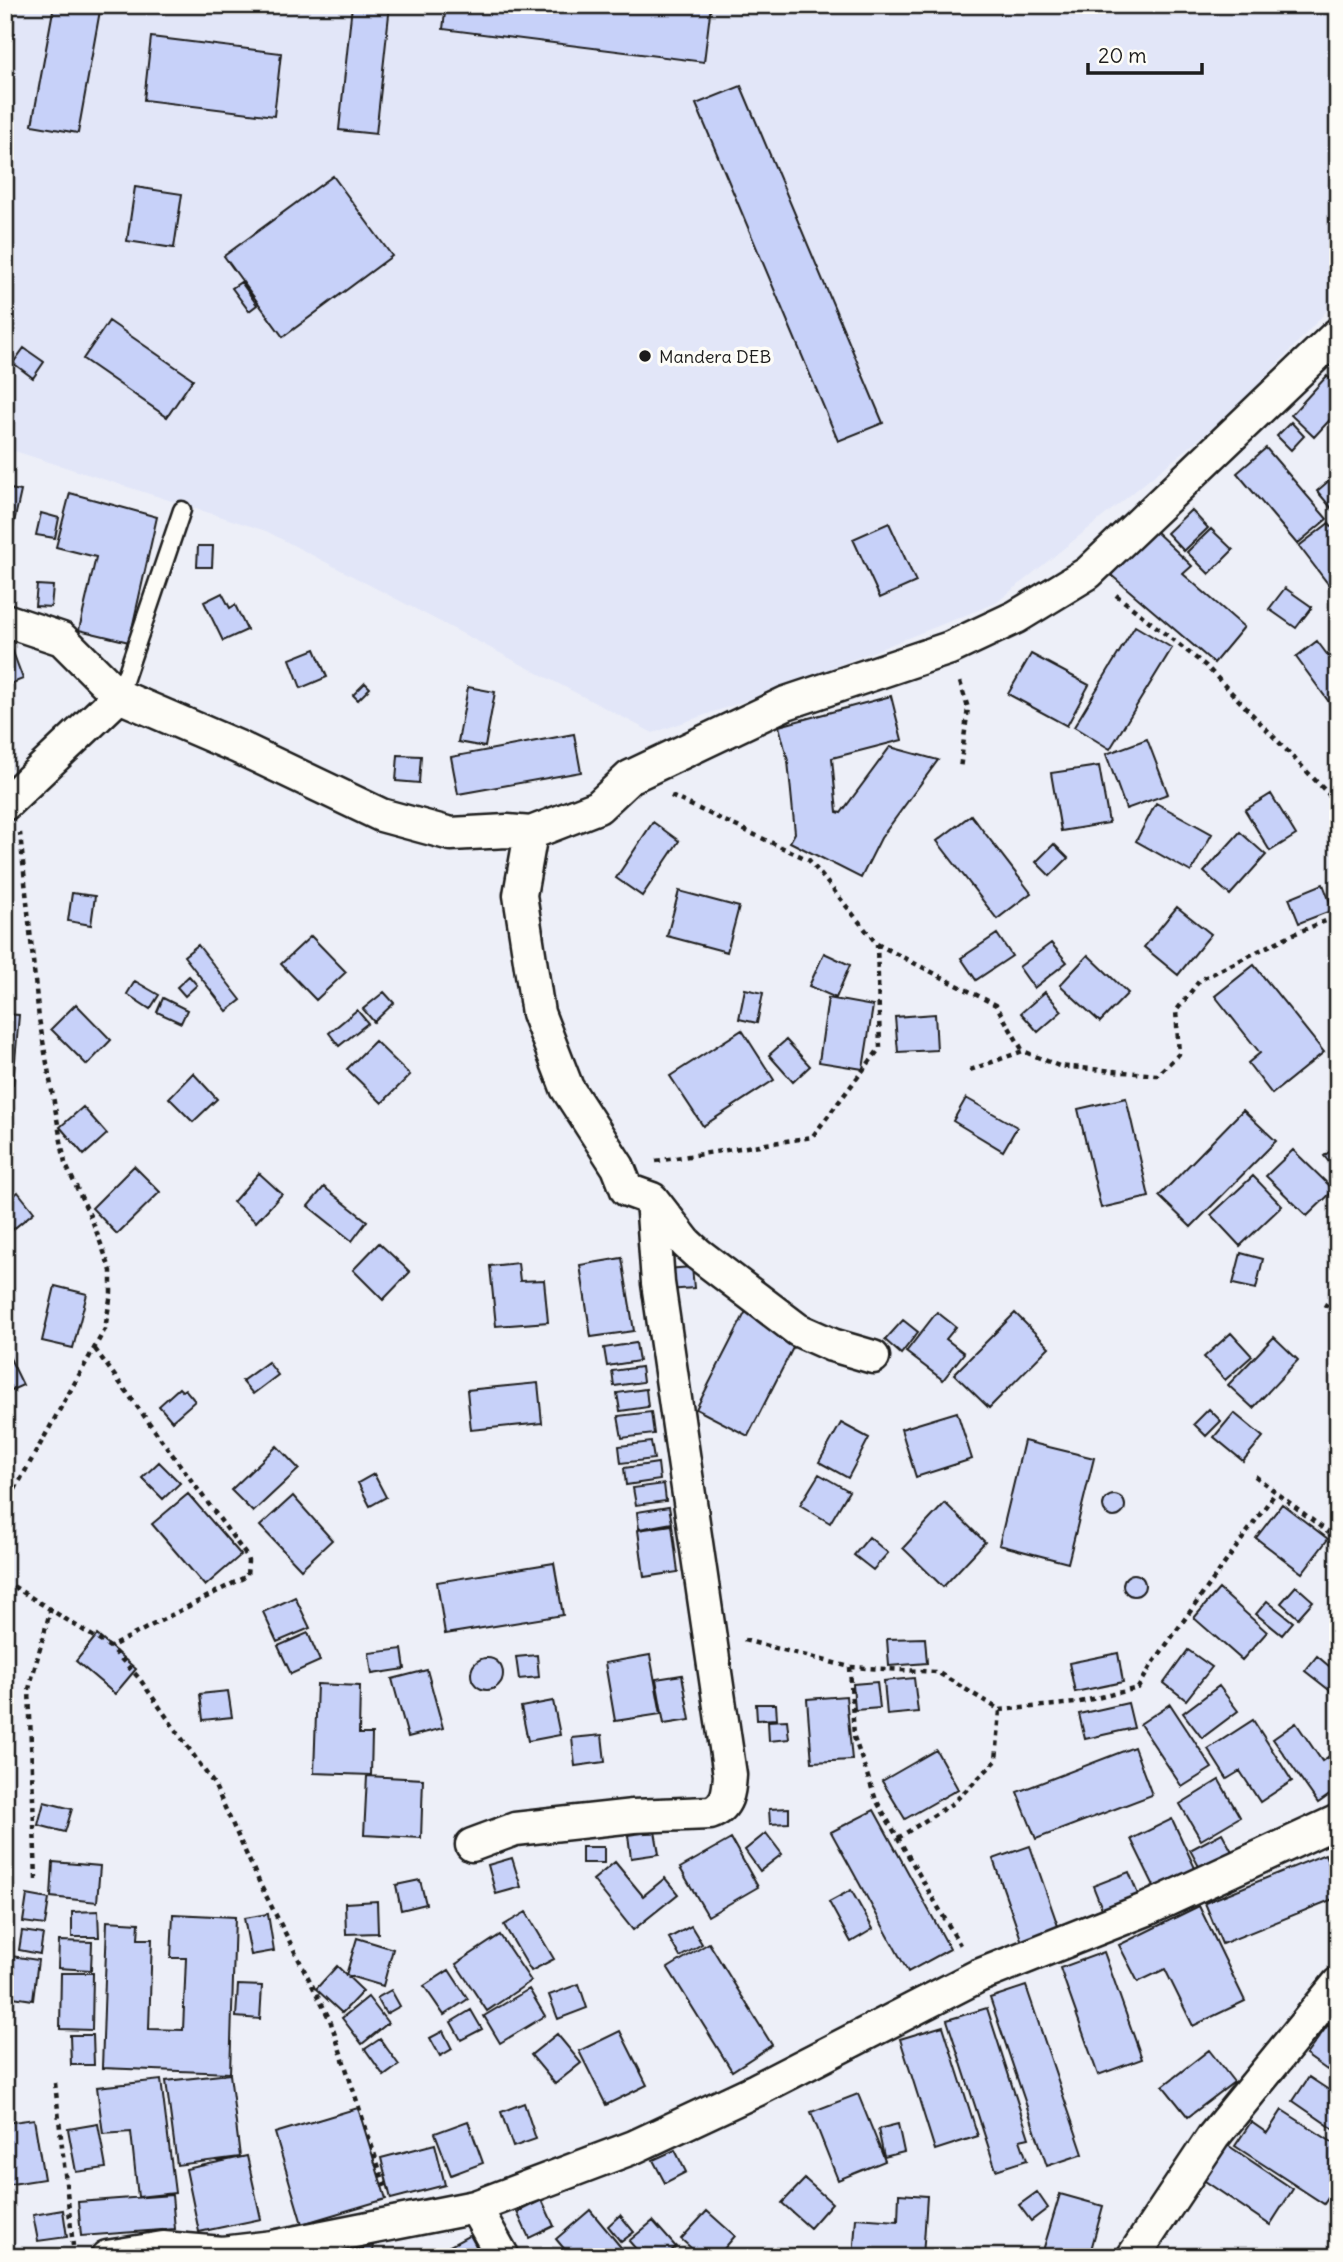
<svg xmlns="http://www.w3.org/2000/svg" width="1343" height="2262" font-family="Delius,sans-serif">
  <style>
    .built { fill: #e2e6f8 }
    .building { fill: #c7d1f9; stroke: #1c1c1c; stroke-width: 2 }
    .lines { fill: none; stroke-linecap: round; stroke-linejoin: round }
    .lane-casing { stroke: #1c1c1c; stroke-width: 21 }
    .street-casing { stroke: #1c1c1c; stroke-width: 37 }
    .path { stroke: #1c1c1c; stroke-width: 4.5; stroke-dasharray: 5 5; stroke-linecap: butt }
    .lane { stroke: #fdfcf7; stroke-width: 16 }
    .street { stroke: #fdfcf7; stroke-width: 32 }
    .poi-dot { fill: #1c1c1c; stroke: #fdfcf7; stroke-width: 2.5 }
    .labels { text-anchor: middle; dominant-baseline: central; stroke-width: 7; stroke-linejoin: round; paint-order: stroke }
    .poi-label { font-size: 18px; fill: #1c1c1c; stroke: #fdfcf7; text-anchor: start }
  </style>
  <rect width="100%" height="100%" fill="#edeff8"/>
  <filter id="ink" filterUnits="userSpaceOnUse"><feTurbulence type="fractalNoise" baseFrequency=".0143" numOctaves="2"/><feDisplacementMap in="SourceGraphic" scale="14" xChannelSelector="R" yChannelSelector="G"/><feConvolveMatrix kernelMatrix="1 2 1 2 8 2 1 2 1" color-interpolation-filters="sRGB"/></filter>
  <g filter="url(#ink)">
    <!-- built -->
    <path class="built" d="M5,5h1333v294l-105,113 -237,191 -225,89 -118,41 -387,-202 -261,-83z"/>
    <!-- building -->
    <path class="building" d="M54,5h47l-23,128 -46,-8z
      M352,5h38l-14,129 -37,-4z
      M446,5h265l-7,57 -261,-33z
      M151,37l130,16 -7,63 -130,-16z
      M741,86l142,337 -45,18 -142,-337z
      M333,176l59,80 -109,81 -59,-81z
      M135,187l47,7 -8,54 -47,-7z
      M241,282l16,23 -8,6 -17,-23z
      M109,321l84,58 -26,38 -84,-58z
      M24,348l20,14 -11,16 -20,-15z
      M1327,376l11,10v25l-24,26 -23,-22z
      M1291,422l13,14 -13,14 -14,-14z
      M1266,448l61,71 -30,25 -60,-71z
      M1338,473v43l-21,-25z
      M5,488l16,3 -16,72z
      M70,493l87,24 -28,125 -50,-12 17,-73 -40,-10z
      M1191,510l17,18 -24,23 -17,-18z
      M41,513l18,5 -4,20 -19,-3z
      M889,523l27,59 -36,16 -27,-59z
      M1329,523l9,11v50l-6,5 -33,-43z
      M1153,529l39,37 -9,8 61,53 -30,36 -103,-88 31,-36z
      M1211,529l22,21 -24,24 -22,-22z
      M198,546h15l-1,21h-15z
      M37,585l16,1 -2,21 -16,-1z
      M1285,588l27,19 -16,21 -27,-19z
      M222,593l8,15 5,-3 12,25 -24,11 -19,-39z
      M1135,626l37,22 -62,101 -36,-22z
      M1317,641l21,28v32l-6,5 -36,-49z
      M10,644l13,35 -18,7v-40z
      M315,649l12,28 -26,11 -11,-29z
      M1031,654l58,31 -22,41 -59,-32z
      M365,683l5,5 -12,12 -5,-5z
      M468,687l27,5 -10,55 -27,-5z
      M891,696l11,44 -70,18 5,54 4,1 49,-66 48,13 -57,78 -20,40 -71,-36 5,-9 -7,-72 -9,-35z
      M574,734l7,38 -123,22 -7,-37z
      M1147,739l21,55 -42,15 -20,-55z
      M398,755l23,1 -2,27 -23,-2z
      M1099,766l10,57 -48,8 -10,-58z
      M1271,794l25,41 -26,16 -25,-41z
      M1156,803l56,31 -21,38 -55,-31z
      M971,815l60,78 -34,26 -60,-78z
      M653,822l26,19 -37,55 -26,-18z
      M1240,832l26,23 -36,40 -26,-23z
      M1054,844l14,14 -18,18 -14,-14z
      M1323,884l10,26 -34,13 -10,-25z
      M679,891l60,16 -12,45 -60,-16z
      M72,893l23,3 -4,29 -23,-4z
      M1177,907l34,27 -33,41 -34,-28z
      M997,934l15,22 -36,24 -15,-22z
      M311,936l35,36 -30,28 -35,-36z
      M1051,943l16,19 -33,26 -15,-21z
      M198,945l43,55 -14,11 -43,-55z
      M824,953l26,12 -14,33 -27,-12z
      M1088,955l40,38 -28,29 -40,-37z
      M1254,965l70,87 -52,42 -24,-31 12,-10 -45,-57z
      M189,976l8,9 -12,11 -8,-9z
      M135,981l24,14 -9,14 -23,-15z
      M745,989l18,4 -6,30 -18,-4z
      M384,992l10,11 -20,19 -11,-13z
      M1045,992l17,19 -24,21 -17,-19z
      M163,998l24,12 -6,13 -24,-11z
      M828,998l45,8 -10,63 -44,-7z
      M76,1004l35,36 -24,25 -36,-36z
      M357,1010l11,13 -29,23 -10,-13z
      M5,1014l14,1 -6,69h-8z
      M935,1014l2,36 -39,2 -3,-35z
      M742,1030l32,50 -71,46 -33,-50z
      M786,1040l24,26 -17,16 -24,-27z
      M375,1041l35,34 -28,28 -35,-34z
      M193,1073l24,26 -24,23 -24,-24z
      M966,1098l51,29 -14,24 -50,-30z
      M1126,1098l23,99 -48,11 -23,-99z
      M83,1107l24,27 -23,21 -24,-28z
      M1243,1110l33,31 -85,86 -32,-31z
      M1338,1145v28l-14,-17z
      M1293,1150l41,40 -27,26 -41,-40z
      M134,1166l26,26 -43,42 -25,-26z
      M259,1173l23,21 -26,28 -23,-20z
      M1253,1176l29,30 -42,40 -29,-31z
      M324,1187l43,34 -15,20 -44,-35z
      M18,1192l16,20 -29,24v-33z
      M379,1243l31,29 -27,28 -30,-30z
      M1241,1253l22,6 -7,30 -23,-5z
      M622,1258l12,73 -43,6 -11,-72z
      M518,1263l2,18 24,-1 4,42 -52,4 -6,-60z
      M692,1267l2,21 -27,2 -1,-21z
      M55,1286l32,8 -14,54 -31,-7z
      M748,1307l52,27 -52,102 -52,-27z
      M937,1312l19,15 -10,12 18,14 -21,27 -37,-28z
      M1015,1313l34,34 -60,61 -35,-34z
      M903,1320l15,12 -17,22 -16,-14z
      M1231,1333l21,23 -27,24 -21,-23z
      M1274,1337l24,23 -45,48 -25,-23z
      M636,1343l3,18 -32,5 -3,-18z
      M5,1348l18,37 -18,8z
      M268,1362l10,13 -25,19 -11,-13z
      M641,1367l2,15 -29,4 -2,-15z
      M538,1383l4,40 -71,7 -4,-40z
      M179,1388l3,3 3,-2 10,12 -23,20 -13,-15z
      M646,1389l2,18 -28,4 -3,-18z
      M1209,1409l12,12 -15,15 -12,-12z
      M651,1412l3,22 -32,4 -4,-22z
      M957,1412l15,47 -56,18 -15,-48z
      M1234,1413l29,24 -20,24 -29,-24z
      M841,1423l28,15 -21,40 -29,-16z
      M1024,1441l70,17 -26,105 -69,-18z
      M651,1442l3,17 -33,4 -2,-17z
      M277,1446l22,23 -46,43 -22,-22z
      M159,1462l21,21 -17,16 -21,-21z
      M658,1463l2,17 -34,5 -2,-17z
      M374,1474l12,23 -16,9 -12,-23z
      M819,1474l30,17 -19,32 -30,-18z
      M664,1484l2,17 -30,4 -3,-17z
      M188,1494l53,61 -36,31 -53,-62z
      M1103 1506a11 11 0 1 1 22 0a11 11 0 1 1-22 0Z
      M293,1496l39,44 -31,29 -41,-43z
      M945,1503l40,39 -42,45 -40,-39z
      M1282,1504l46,35 -26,34 -46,-35z
      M669,1507l3,16 -33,6 -2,-17z
      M672,1525l6,47 -34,5 -6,-47z
      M869,1537l19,16 -15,17 -19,-15z
      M554,1563l9,52 -118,19 -8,-52z
      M1123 1585a11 11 0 1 1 22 0a11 11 0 1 1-22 0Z
      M1296,1586l17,15 -15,17 -17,-15z
      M1219,1589l48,43 -25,28 -48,-42z
      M295,1597l15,31 -33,14 -14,-30z
      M1267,1601l26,21 -11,13 -26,-21z
      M308,1633l12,28 -29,13 -13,-28z
      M97,1635l39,34 -21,25 -39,-33z
      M925,1638l2,25 -38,3 -2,-27z
      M402,1649l3,20 -33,5 -3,-21z
      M1188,1650l24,17 -26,33 -22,-17z
      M1118,1653l5,29 -48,10 -6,-29z
      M537,1655l2,22 -20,2 -3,-22z
      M650,1655l11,59 -46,7 -10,-58z
      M1338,1655v42l-33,-26 12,-15 12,10z
      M471 1674a16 16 0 1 1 32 0a16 16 0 1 1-32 0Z
      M427,1670l16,58 -35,9 -16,-58z
      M682,1675l8,45 -26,4 -8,-45z
      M914,1678l4,34 -31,3 -3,-34z
      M877,1682l3,26 -25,2 -2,-26z
      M317,1684l43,2 -1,48h13l-1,41 -57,-2z
      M1219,1686l19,25 -36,27 -19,-25z
      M228,1691l4,26 -29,3 -3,-26z
      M846,1696l6,64 -40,2 -5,-63z
      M553,1701l7,34 -32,6 -7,-34z
      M1128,1703l6,25 -49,11 -6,-25z
      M756,1704h20l1,15 -20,1z
      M1170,1704l42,64 -30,19 -42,-63z
      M787,1720l2,19 -20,2 -1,-20z
      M1253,1720l39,61 -32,21 -20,-31 -13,8 -19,-30z
      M1296,1723l26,38 16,-11v39l-20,14 -45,-64z
      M602,1735l3,27 -30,4 -3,-28z
      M1134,1747l18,48 -116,44 -19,-47z
      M936,1750l22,39 -53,30 -23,-38z
      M367,1776l56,3 -2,59 -57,-3z
      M1219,1780l21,37 -39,23 -21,-36z
      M44,1802l28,7 -7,23 -27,-7z
      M789,1808v15l-19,1 -1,-15z
      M874,1810l76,139 -42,23 -77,-140z
      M1172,1819l23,49 -40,20 -24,-49z
      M655,1831l4,23 -28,4 -3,-23z
      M766,1833l16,21 -22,17 -15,-21z
      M1222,1833l13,24 -32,17 -13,-24z
      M731,1839l27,48 -50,29 -28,-48z
      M1030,1846l29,83 -37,13 -29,-83z
      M582,1847h22v16h-22z
      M1325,1854l13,32v11l-116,47 -17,-41z
      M512,1858l9,29 -25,7 -8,-29z
      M53,1862l47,4 -3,36 -46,-5z
      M615,1862l28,34 22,-18 13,16 -45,36 -40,-50z
      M1129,1872l10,25 -36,14 -10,-25z
      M420,1880l6,24 -25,6 -5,-25z
      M851,1890l22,39 -22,13 -22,-40z
      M27,1895l22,4 -4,26 -22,-3z
      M377,1901l1,32 -32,1 -1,-31z
      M1199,1906l46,95 -52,25 -28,-57 -27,13 -19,-37z
      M98,1911l1,26h-27v-25z
      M526,1912l28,47 -23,12 -27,-46z
      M173,1914l62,3 -5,156 -128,-5 5,-147 32,2 -1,16h14l-3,90 34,1 3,-72h-15z
      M268,1914l6,37 -23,4 -7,-37z
      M691,1926l11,18 -22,13 -11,-19z
      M22,1931l21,3 -3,20 -21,-4z
      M500,1935l31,46 -44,30 -31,-47z
      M357,1938l36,11 -10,37 -37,-11z
      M59,1941l33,1 -1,28 -33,-2z
      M709,1943l63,102 -40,26 -64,-103z
      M1104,1952l38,107 -44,16 -38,-107z
      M11,1956l27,4 -5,40 -27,-4z
      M337,1966l26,25 -21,22 -26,-24z
      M449,1970l19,29 -24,16 -20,-29z
      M61,1973h32l-1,57 -32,-1z
      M579,1984l8,24 -29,11 -9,-24z
      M238,1985l24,1 -2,33 -24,-2z
      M1026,1986l57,168 -36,12 -57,-168z
      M529,1989l16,27 -45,27 -16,-27z
      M391,1990l9,16 -14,8 -9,-16z
      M368,1997l20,26 -26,21 -20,-26z
      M987,2008l42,130 -9,2 7,20 -31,10 -49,-150z
      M471,2010l11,19 -21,11 -10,-18z
      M1328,2025l10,7v24l-11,14 -21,-15z
      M943,2026l35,110 -43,14 -35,-111z
      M443,2031l9,18 -12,7 -10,-18z
      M620,2031l27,54 -41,20 -27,-54z
      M557,2034l24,29 -26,21 -24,-29z
      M70,2035h23l1,30h-23z
      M380,2039l19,26 -15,11 -19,-27z
      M1209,2050l25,32 -46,35 -25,-31z
      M230,2074l10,83 -63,8 -11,-84z
      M1309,2077l29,19v36l-45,-31z
      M161,2080l14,113 -37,4 -7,-65 -28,2 -6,-47z
      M858,2094l27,67 -47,19 -27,-68z
      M524,2103l12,36 -23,8 -12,-35z
      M358,2108l28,91 -84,25 -27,-91z
      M1282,2110l56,36v37l-14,21 -89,-58 16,-24 16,11z
      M34,2119l10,60 -39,6v-62z
      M468,2121l15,42 -32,12 -16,-42z
      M98,2124l8,44 -30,4 -8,-43z
      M898,2124l6,28 -20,5 -6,-28z
      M1223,2142l70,47 -23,36 -71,-48z
      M435,2144l10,41 -54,14 -10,-41z
      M675,2150l11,22 -21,11 -12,-23z
      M247,2156l14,63 -62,13 -13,-63z
      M805,2179l27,24 -22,25 -28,-25z
      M1037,2192l11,16 -17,13 -12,-16z
      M899,2194l28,2 -4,61h-70l3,-39 42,3z
      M1060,2194l43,12 -14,51h-39l-8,-3z
      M172,2195l3,34 -94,7 -3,-34z
      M542,2200l12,26 -25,12 -12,-26z
      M63,2210l4,27 -29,4 -5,-26z
      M590,2210l39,47h-58l-15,-18z
      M707,2211l28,25 -18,21h-16l-20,-18z
      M620,2215l14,17 -13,10 -13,-16z
      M653,2221l23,26 -12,10h-21l-14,-16z
      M470,2235l12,22h-46l-1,-3z
      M373,2246l1,11h-25l-1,-6z"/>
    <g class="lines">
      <!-- lane casing -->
      <g class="lane-casing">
        <path id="lane" d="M119,696l63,-186"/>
      </g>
      <!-- street casing -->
      <g class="street-casing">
        <path id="street" d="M5,620l57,19 57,57 119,51 143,68 70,19 56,-3 24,2 67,-26 32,-30 156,-74 164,-55 66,-31 72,-44 250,-239
          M5,804l114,-108
          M531,833l-11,62 18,118 29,75 51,79 9,23 25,9 34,44 12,11 100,76 34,15 41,12
          M472,1845l43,-16 118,-13 77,-3c18,-6 19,-22 20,-38l-72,-492 -6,-84
          M475,2207l28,50
          M107,2257l56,-9 59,5 51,-6 202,-40 159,-60 122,-57 222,-114 169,-67 191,-88
          M1133,2257l80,-120 125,-153"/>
      </g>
      <!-- path -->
      <path class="path" d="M1116,595l90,71 132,138
        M960,682l8,26 -8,61
        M671,796l138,64 68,84 119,61 27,46
        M970,1070l53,-19 36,15 98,9 22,-21 -3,-43 24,-31 91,-45 47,-19
        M656,1161l156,-24 68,-89 -3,-104
        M1324,1304l14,9
        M95,1349l151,206 2,6 -1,15 -137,71
        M1255,1476l83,64
        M5,1507l100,-178 6,-36v-22l-19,-51 -27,-57 -26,-144 -19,-186
        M5,1581l105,66 29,31 75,106 48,104 68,132 56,169
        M1338,1606l-5,8 -2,12 7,6
        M744,1640l106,27 87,5 63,38 76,-7 62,-15 13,-22 125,-174
        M850,1667l4,70 22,63 84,145
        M898,1838l55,-35 43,-42 4,-51
        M36,1880l-7,-191 22,-81
        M55,2083l18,163"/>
      <!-- lane -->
      <use href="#lane" class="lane"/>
      <!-- street -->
      <use href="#street" class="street"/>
    </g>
  </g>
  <!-- markers -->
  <circle class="poi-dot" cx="645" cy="356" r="7"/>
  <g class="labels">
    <!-- poi labels -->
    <g class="poi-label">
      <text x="659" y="356">Mandera DEB</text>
    </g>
  </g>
  <!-- margin -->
  <rect width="1343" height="2262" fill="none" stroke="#fdfcf7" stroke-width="28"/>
  <rect x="14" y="14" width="1315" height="2234" fill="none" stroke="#1c1c1c" stroke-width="2.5" filter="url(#ink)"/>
  <!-- scale -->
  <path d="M1088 63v10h114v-10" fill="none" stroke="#1c1c1c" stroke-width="3.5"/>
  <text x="1098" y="63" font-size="21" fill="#1c1c1c" stroke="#fdfcf7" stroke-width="5" paint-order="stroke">20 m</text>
</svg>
